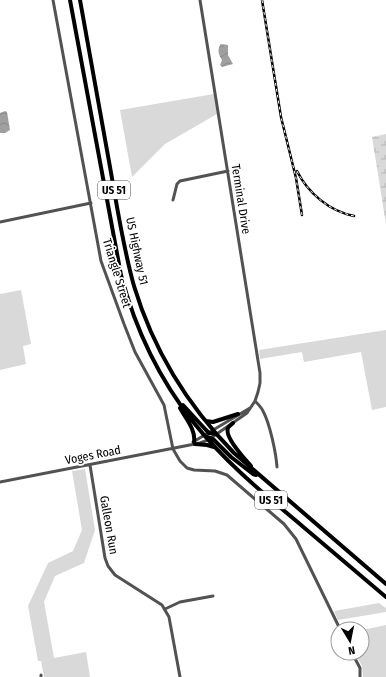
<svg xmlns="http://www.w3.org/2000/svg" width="386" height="677" font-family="'Fira Sans Condensed',sans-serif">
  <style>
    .green { fill: #d9d9d9 }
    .wetland { fill: url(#wetland-marsh) }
    .water { fill: url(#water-waves) }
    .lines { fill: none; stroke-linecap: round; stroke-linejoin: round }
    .minor { stroke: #525252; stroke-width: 3 }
    .major { stroke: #000; stroke-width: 4 }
    .rail-casing { stroke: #000; stroke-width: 2.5 }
    .rail { stroke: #fff; stroke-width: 1; stroke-dasharray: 3; stroke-linecap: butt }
    .labels { text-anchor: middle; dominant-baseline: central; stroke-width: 3.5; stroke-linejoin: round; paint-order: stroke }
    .shield { fill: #fff; stroke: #4c4c4c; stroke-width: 1 }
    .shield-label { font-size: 11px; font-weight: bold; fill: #000 }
    .street-label { font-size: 12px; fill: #000; stroke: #fff }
  </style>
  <defs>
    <pattern id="wetland-marsh" width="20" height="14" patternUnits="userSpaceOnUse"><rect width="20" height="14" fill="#d9d9d9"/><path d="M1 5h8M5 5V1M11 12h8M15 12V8" fill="none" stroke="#b8b8b8"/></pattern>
    <pattern id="water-waves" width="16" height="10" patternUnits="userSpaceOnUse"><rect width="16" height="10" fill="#a0a0a0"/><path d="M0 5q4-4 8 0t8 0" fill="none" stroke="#888"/></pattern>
  </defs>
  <rect width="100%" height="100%" fill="#fff"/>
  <!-- green -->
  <path class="green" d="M214,94l3,20 -52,30 -33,33 -12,-67z
    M21,290l10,54 -8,2 3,18 -26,6v-76z
    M386,330v77l-14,3 -11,-58 -57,10 -2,-10 -42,7 -1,-9z
    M85,469l10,61 -11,33 -29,13 -11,26 10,56 32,-6 4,25h-46l-3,-16h-3l-10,-55 20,-43 25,-12 9,-21 -10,-59z
    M379,603l7,5v4l-48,8 -4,-9z
    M386,625v52h-23l-1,-11 -7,-13h7v-23z"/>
  <!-- wetland -->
  <path class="wetland" d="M386,134v90l-14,-87z"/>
  <!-- water -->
  <path class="water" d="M221,44l7,1v10l5,9 -11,3 -2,-2 2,-5c-3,-5 -5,-9 -2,-15z
    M5,111l2,1 3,18 -5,3h-5v-20z"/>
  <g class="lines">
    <!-- minor -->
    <path class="minor" d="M53,0l48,261 23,63 11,28 29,53 9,44 7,12 7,7 7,2 21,1 12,4 57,49 12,15 44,90
      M173,200l4,-16 3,-3 48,-10
      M0,222l91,-19
      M255,401c3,3 6,6 8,10 7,13 13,42 14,56
      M193,442l57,-34
      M90,465l15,93 3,8 7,9 47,30 7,12 11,60
      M0,482l200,-39 8,-3 39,-27 8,-12 3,-9 2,-9v-10l-60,-373
      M165,609l15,-7 33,-6
      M352,653l8,15v9
      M41,675v2"/>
    <!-- major -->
    <path class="major" d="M70,0l51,275c14,53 38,104 73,148 31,39 69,70 107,102 28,24 57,48 85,72
      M80,0c10,56 20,111 30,167 7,39 13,80 24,119 19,63 54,120 100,167l152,131
      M183,405l23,25 3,3 7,1
      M180,408c6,11 16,22 14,34
      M206,421l7,1 25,-8
      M233,423c-1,1 -5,4 -5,5 -4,9 17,31 23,38
      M205,436l8,3 18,18 22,17 3,1
      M195,444l12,1 7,2"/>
    <!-- rail casing -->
    <g class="rail-casing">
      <path id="rail" d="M262,0l19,117 15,61 6,37
        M297,171c11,22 32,40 57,45"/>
    </g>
    <!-- rail -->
    <use href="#rail" class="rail"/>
  </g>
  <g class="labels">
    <!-- shield labels -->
    <g class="shield">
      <rect x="98" y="181" width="32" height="18" rx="3"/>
      <rect x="255" y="491" width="32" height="18" rx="3"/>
    </g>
    <g class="shield-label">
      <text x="114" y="190">US 51</text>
      <text x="271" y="500">US 51</text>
    </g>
    <!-- street labels -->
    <g class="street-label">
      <text transform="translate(241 199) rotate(81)">Terminal Drive</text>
      <text transform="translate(137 251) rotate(78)">US Highway 51</text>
      <text transform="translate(117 273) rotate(73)">Triangle Street</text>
      <text transform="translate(93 455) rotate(-11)">Voges Road</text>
      <text transform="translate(109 525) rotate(80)">Galleon Run</text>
    </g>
  </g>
  <!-- north arrow -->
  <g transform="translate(350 641) rotate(170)"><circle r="19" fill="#ffffff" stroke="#999999"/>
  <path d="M0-3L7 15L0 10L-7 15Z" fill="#000000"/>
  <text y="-6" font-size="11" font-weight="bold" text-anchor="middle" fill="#000000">N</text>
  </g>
</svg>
